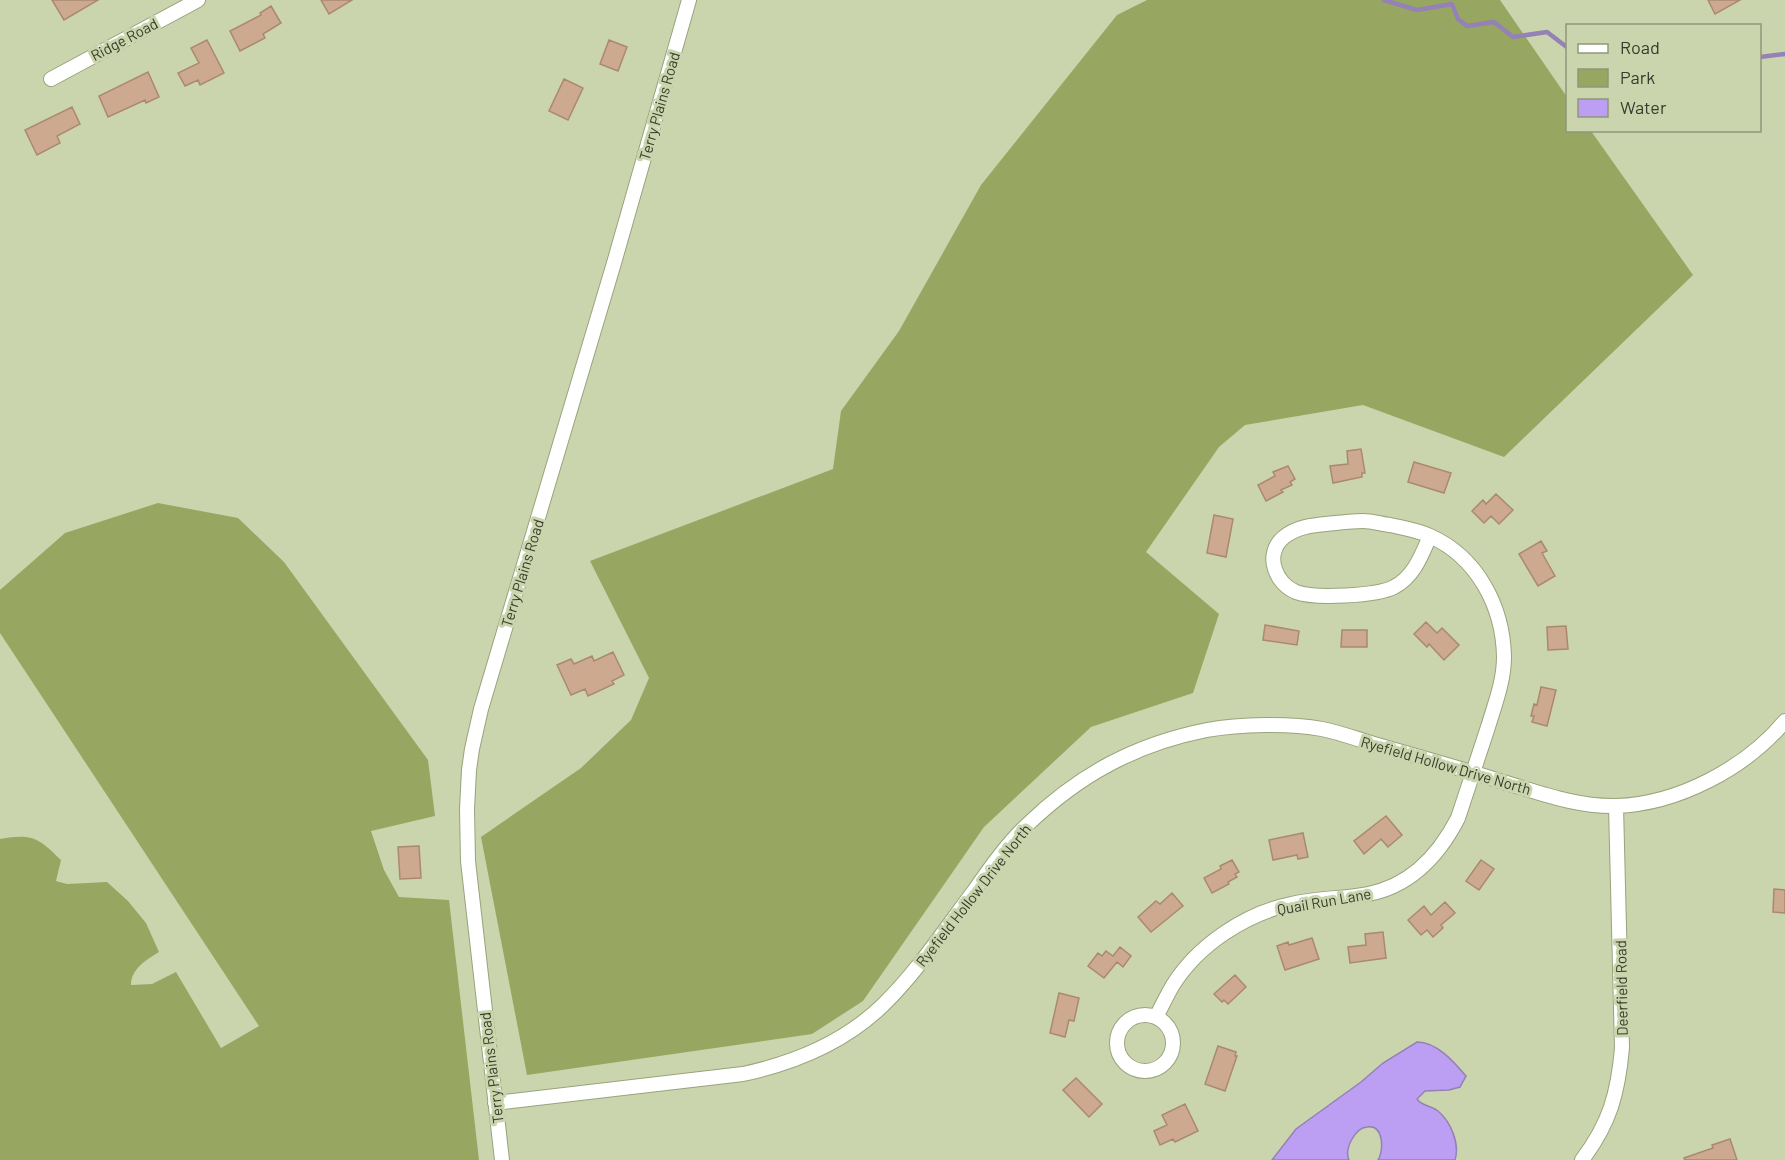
<svg xmlns="http://www.w3.org/2000/svg" width="1785" height="1160" font-family="Barlow,sans-serif">
  <style>
    .green { fill: #97a761 }
    .water { fill: #bc9ff2; stroke: #9481b6; stroke-width: 1.5 }
    .lines { fill: none; stroke-linecap: round; stroke-linejoin: round }
    .stream { stroke: #9481b6; stroke-width: 4.5 }
    .building { fill: #cdaa8f; stroke: #aa896f; stroke-width: 1.5 }
    .street-casing { stroke: #99a37c; stroke-width: 16 }
    .street { stroke: #fff; stroke-width: 14 }
    .labels { text-anchor: middle; dominant-baseline: central; stroke-width: 6; stroke-linejoin: round; paint-order: stroke }
    .street-label { font-size: 15px; fill: #373b2b; stroke: #cad5ad }
  </style>
  <rect width="100%" height="100%" fill="#cad5ad"/>
  <!-- green -->
  <path class="green" d="M1147,0h353l67,97 1,33 23,1 102,144 -189,182 -141,-52 -118,20 -26,22 -73,105 73,62 -26,79 -102,34 -107,100 -121,174 -51,33 -285,41 -46,-238 100,-69 50,-48 18,-42 -59,-117 243,-92 8,-58 58,-80 82,-146 136,-170z
    M158,503l80,15 46,44 144,198 7,56 -64,15 13,39 15,27 50,3 30,260h-479v-321c32,-6 39,-1 61,21l-5,21 11,3 40,-2 21,19 18,22 13,29c-13,8 -28,17 -28,33l21,-1 24,-12 45,76 38,-22 -259,-393v-43l65,-57z"/>
  <!-- water -->
  <path class="water" d="M1417,1042c20,0 37,20 49,34l-6,11 -11,3 -24,1 -8,8c6,8 14,6 21,12 13,11 22,33 17,49h-77c6,-9 6,-36 -11,-33 -12,1 -23,22 -18,33h-77l24,-31 65,-47 22,-19z"/>
  <g class="lines">
    <!-- stream -->
    <path class="stream" d="M1384,0l33,10 35,-6 6,15 9,7 27,-4 19,15 34,-5 21,16
      M1760,57l25,-3"/>
  </g>
  <!-- building -->
  <path class="building" d="M52,0h46l-34,20z
    M321,0h31l-23,14z
    M1708,0h32l-25,14z
    M271,6l10,17 -18,11 2,4 -25,13 -10,-20 31,-16 -1,-2z
    M207,40l17,33 -24,12 -2,-5 -13,6 -7,-13 21,-10 -8,-15z
    M609,40l18,7 -9,24 -18,-7z
    M148,72l11,25 -13,6 -1,-3 -37,17 -9,-21z
    M564,79l19,9 -15,32 -19,-9z
    M72,107l8,17 -23,12 3,7 -23,12 -12,-25z
    M1361,449l4,24h-3v4l-29,6 -3,-17 18,-2 -1,-13z
    M1414,462l37,11 -7,20 -36,-11z
    M1288,466l7,13 -5,3 2,3 -11,5 2,2 -17,9 -8,-16 17,-9 -2,-4z
    M1496,494l17,16 -14,14 -8,-8 -7,7 -12,-12 11,-11 3,4z
    M1214,515l19,4 -7,38 -19,-4z
    M1541,541l6,10 -5,2 13,23 -17,10 -19,-32z
    M1426,622l11,11 5,-5 17,17 -15,15 -15,-16 -2,3 -13,-13z
    M1265,625l34,6 -2,14 -34,-5z
    M1566,626l2,23 -20,1 -1,-23z
    M1342,630h25v17h-26z
    M613,652l11,23 -12,6 2,3 -26,12 -3,-7 -14,6 -14,-30 14,-6 3,5 18,-8 2,5z
    M1541,687l15,3 -9,36 -15,-4 2,-6h-3l3,-12 3,1z
    M1386,816l16,19 -14,12 -7,-8 -17,15 -10,-13z
    M1303,833l5,24 -10,2 -1,-4 -24,5 -4,-20z
    M419,846l2,32 -21,1 -2,-32z
    M1232,860l7,12 -4,2 2,3 -9,5 1,2 -17,9 -8,-15 17,-9 -1,-3z
    M1481,860l13,9 -15,21 -13,-9z
    M1774,889l11,1v23l-12,-1z
    M1172,893l11,13 -32,26 -13,-15 18,-16 4,3z
    M1445,902l10,11 -14,12 2,3 -10,9 -6,-7 -6,5 -13,-15 16,-14 7,9z
    M1383,932l3,26 -36,5 -2,-16 18,-2 -1,-11z
    M1312,938l7,21 -34,11 -8,-24 11,-4 1,3z
    M1120,947l11,9 -8,11 -6,-5 -13,16 -16,-12 10,-13 4,3 4,-5 7,5z
    M1235,975l11,12 -18,17 -4,-4 -2,2 -8,-8z
    M1059,993l20,5 -5,23 -5,-1 -4,17 -15,-4z
    M1218,1046l18,6 -1,4h2l-12,35 -20,-7z
    M1076,1078l26,26 -13,13 -26,-27z
    M1185,1104l13,27 -23,11 -2,-3 -13,6 -6,-14 13,-6 -5,-10z
    M1730,1139l7,21h-52l-1,-2 29,-10 -1,-3z"/>
  <g class="lines">
    <!-- street casing -->
    <g class="street-casing">
      <path id="street" d="M51,79l147,-79
        M1117 1043a28 28 0 1 1 56 0a28 28 0 1 1-56 0Z
        M1156,1017c6,-11 11,-22 17,-32 25,-40 72,-71 118,-81 25,-6 51,-5 77,-10 42,-8 71,-39 90,-76 10,-30 20,-60 30,-91 7,-23 16,-46 16,-70 -1,-51 -27,-100 -74,-121 -13,-6 -27,-8 -40,-11 -9,-1 -18,-4 -27,-4 -9,0 -18,1 -27,2 -18,2 -37,2 -52,14 -10,8 -13,21 -9,32 3,10 11,19 21,23 18,7 81,4 98,-5 20,-10 28,-33 36,-51
        M495,1103l248,-29c51,-11 102,-32 140,-69 35,-34 62,-76 91,-114 16,-23 33,-47 53,-66 53,-51 109,-81 180,-95 33,-6 83,-7 115,-1 20,4 40,12 59,17 41,12 82,23 122,36 37,11 74,25 113,24 62,-2 130,-38 169,-85
        M502,1160l-34,-299 -1,-52 2,-39 3,-21 9,-40 133,-446 75,-263
        M1582,1160c28,-37 36,-67 40,-112l-6,-242"/>
    </g>
    <!-- street -->
    <use href="#street" class="street"/>
  </g>
  <g class="labels">
    <!-- street labels -->
    <g class="street-label">
      <text transform="translate(124 39) rotate(-28)">Ridge Road</text>
      <text transform="translate(659 106) rotate(-74)">Terry Plains Road</text>
      <text transform="translate(522 573) rotate(-73)">Terry Plains Road</text>
      <text transform="translate(1446 765) rotate(16)">Ryefield Hollow Drive North</text>
      <text transform="translate(973 895) rotate(-52)">Ryefield Hollow Drive North</text>
      <text transform="translate(1324 901) rotate(-10)">Quail Run Lane</text>
      <text transform="translate(1621 988) rotate(-91)">Deerfield Road</text>
      <text transform="translate(491 1068) rotate(-97)">Terry Plains Road</text>
    </g>
  </g>
  <!-- legend -->
  <rect x="1566" y="24" width="195" height="108" fill="#cad5ad" stroke="#8f9779" stroke-width="1.5"/>
  <rect x="1578" y="44" width="30" height="9" fill="#ffffff" stroke="#8f9779" stroke-width="1.5"/>
  <text x="1620" y="54" font-size="18" fill="#373b2b">Road</text>
  <rect x="1578" y="69" width="30" height="18" fill="#97a761" stroke="#8f9779" stroke-width="1.5"/>
  <text x="1620" y="84" font-size="18" fill="#373b2b">Park</text>
  <rect x="1578" y="99" width="30" height="18" fill="#bc9ff2" stroke="#8f9779" stroke-width="1.5"/>
  <text x="1620" y="114" font-size="18" fill="#373b2b">Water</text>
</svg>
